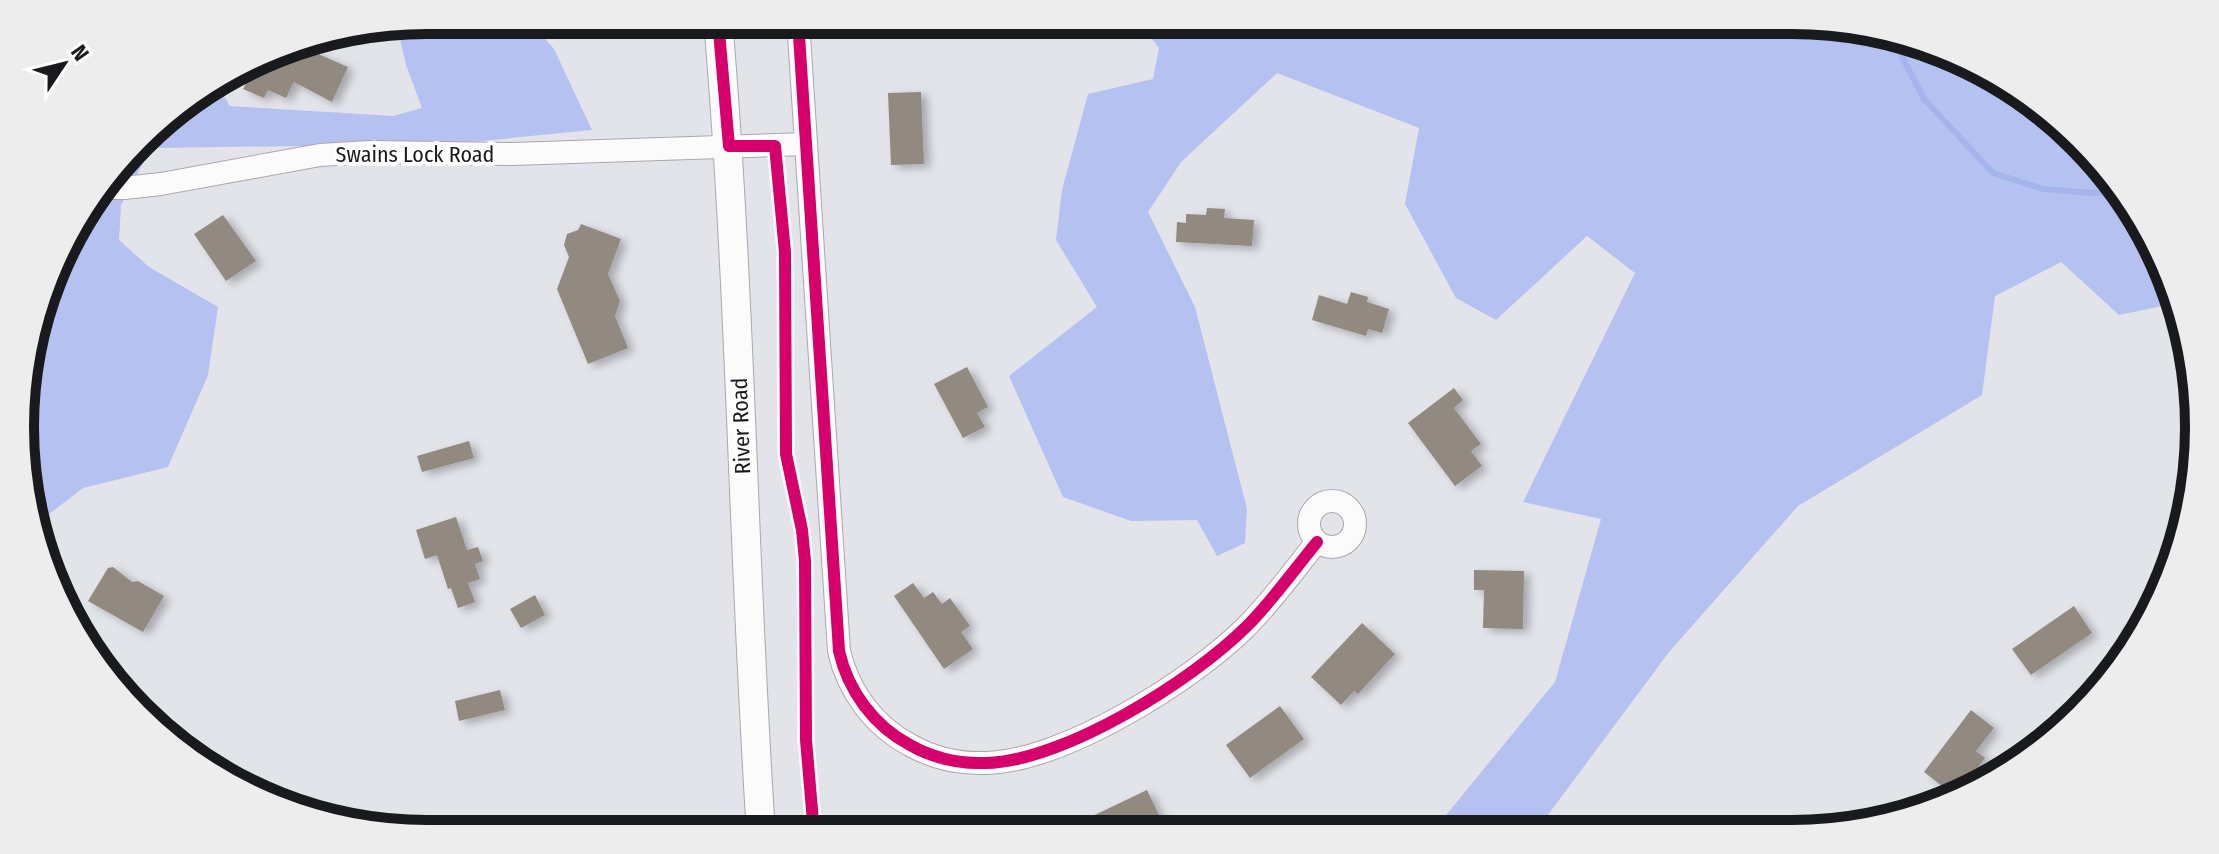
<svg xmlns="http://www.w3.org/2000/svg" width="2219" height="854" font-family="'Fira Sans Condensed',sans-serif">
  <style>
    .forest { fill: #b5c1f0 }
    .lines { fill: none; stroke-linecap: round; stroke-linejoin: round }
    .stream { stroke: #a5b4ed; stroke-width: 6 }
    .building { fill: #928981; filter: url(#shadow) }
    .minor-casing { stroke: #a8a9ae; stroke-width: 24 }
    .major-casing { stroke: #a8a9ae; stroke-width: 30 }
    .minor { stroke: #fbfbfc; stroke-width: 22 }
    .major { stroke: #fbfbfc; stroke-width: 28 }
    .cycleway-casing { stroke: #fff; stroke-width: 17 }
    .cycleway { stroke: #d6006c; stroke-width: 12 }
    .labels { text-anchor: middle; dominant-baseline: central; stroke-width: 8; stroke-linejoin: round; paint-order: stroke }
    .street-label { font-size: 22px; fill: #181a1d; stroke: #fff }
    .rim { fill: none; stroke: #181a1d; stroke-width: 10 }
  </style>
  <defs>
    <filter id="shadow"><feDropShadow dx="6" dy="3.5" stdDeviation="4" flood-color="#0004"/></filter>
  </defs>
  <rect width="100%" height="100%" fill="#e2e4ea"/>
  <!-- forest -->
  <path class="forest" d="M427,20h102l25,29 38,81 -141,14 -300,4 -30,57 -2,35 30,27 69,40 -10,68 -40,92 -85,21 -48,37 -7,-18 -4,-134 50,-149 85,-103 59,-34 12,19 163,10 29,-8 -16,-43 -9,-40z
    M977,20h815l106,14 142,70 105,120 27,80 -53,11 -58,-53 -66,34 -13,99 -184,111 -129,146 -133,179h-103l122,-149 46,-163 -78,-17 112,-229 -48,-37 -91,84 -40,-22 -51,-94 14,-76 -142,-55 -96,89 -33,50 47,95 52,202 -2,34 -28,13 -20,-36 -66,1 -68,-24 -54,-121 88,-69 -41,-67 6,-50 26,-96 65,-15 6,-31 -21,-27 -110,5 -41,12z"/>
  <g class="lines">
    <!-- stream -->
    <path class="stream" d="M1893,33l1,8 30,58 69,74 50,16 49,4 24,-2"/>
  </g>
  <!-- building -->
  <path class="building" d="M293,43l55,24 -16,35 -38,-20 -8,16 -18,-8 -4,8 -21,-9 7,-13 -7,-4z
    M921,92l3,72 -33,1 -3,-72z
    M1207,208l18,1 -1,9 30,2 -2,26 -76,-4 1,-20 9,1v-9l20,1z
    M223,215l33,46 -30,20 -32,-47z
    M581,224l40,15 -13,35 12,27 -5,15 13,32 -40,16 -31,-75 12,-32 -5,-12 3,-11 11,-4z
    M1351,292l17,5 -1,5 22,7 -7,24 -14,-4 -2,7 -54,-16 7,-25 28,9z
    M967,367l21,40 -11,6 8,14 -22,11 -29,-54z
    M1454,388l9,12 -9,8 27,36 -10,7 11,15 -27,20 -47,-63z
    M469,441l5,17 -52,14 -5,-16z
    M456,517l11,33 11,-3 5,14 -8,3 5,15 -12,4 7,19 -17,6 -7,-20 -3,1 -11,-34 -12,4 -9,-29z
    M113,567l19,15 6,-1 26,15 -21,36 -55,-31 20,-33z
    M1474,570l50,1 -1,58 -40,-1 1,-38h-10z
    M913,583l11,15 9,-6 9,12 8,-6 20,28 -9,6 12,17 -29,20 -50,-73z
    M535,595l10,20 -24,13 -11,-19z
    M2074,606l18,27 -61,42 -19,-26z
    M1362,623l33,31 -37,40 -4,-3 -13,14 -30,-28z
    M500,690l5,20 -46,11 -4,-20z
    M1280,706l24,33 -54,39 -24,-33z
    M1971,710l23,18 -18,23 9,7 -29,39 -32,-25z
    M1147,790l20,42h-108z"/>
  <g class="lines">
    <!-- minor casing -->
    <g class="minor-casing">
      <path id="minor" d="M798,20l41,631c9,40 35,75 71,94 23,13 49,19 76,18 78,-2 206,-82 261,-137 25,-25 47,-56 70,-84
        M104,188h20l37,-4 159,-29 50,-3 143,2 292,-10
        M1309 524a23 23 0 1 1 46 0a23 23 0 1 1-46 0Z"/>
    </g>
    <!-- major casing -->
    <g class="major-casing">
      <path id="major" d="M718,20c23,271 25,542 43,813"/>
    </g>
    <!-- minor -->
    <use href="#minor" class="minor"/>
    <!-- major -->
    <use href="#major" class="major"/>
    <!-- cycleway casing -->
    <g class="cycleway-casing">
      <path id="cycleway" d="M718,20l11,126h46l10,106 1,202 16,76 3,31 1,179 8,93
        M798,20l41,631c9,40 35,75 71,94 23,13 49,19 76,18 78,-2 206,-82 261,-137 25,-25 47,-56 70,-84"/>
    </g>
    <!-- cycleway -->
    <use href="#cycleway" class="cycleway"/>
  </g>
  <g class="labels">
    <!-- street labels -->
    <g class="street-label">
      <text x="415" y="154">Swains Lock Road</text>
      <text transform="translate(741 426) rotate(-92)">River Road</text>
    </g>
  </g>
  <!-- crop -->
  <path d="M0 0H2219V854H0ZM427 34H1792A393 393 0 0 1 2185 427V427A393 393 0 0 1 1792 820H427A393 393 0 0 1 34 427V427A393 393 0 0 1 427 34Z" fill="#ededed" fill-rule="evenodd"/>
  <path class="rim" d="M427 34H1792A393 393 0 0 1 2185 427V427A393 393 0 0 1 1792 820H427A393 393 0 0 1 34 427V427A393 393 0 0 1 427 34Z"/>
  <!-- north arrow -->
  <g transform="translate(64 64) rotate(55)" stroke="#ffffff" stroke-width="6" paint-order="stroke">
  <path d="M0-6L14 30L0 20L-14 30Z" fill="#181a1d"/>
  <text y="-12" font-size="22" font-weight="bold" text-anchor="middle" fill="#181a1d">N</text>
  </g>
</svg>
